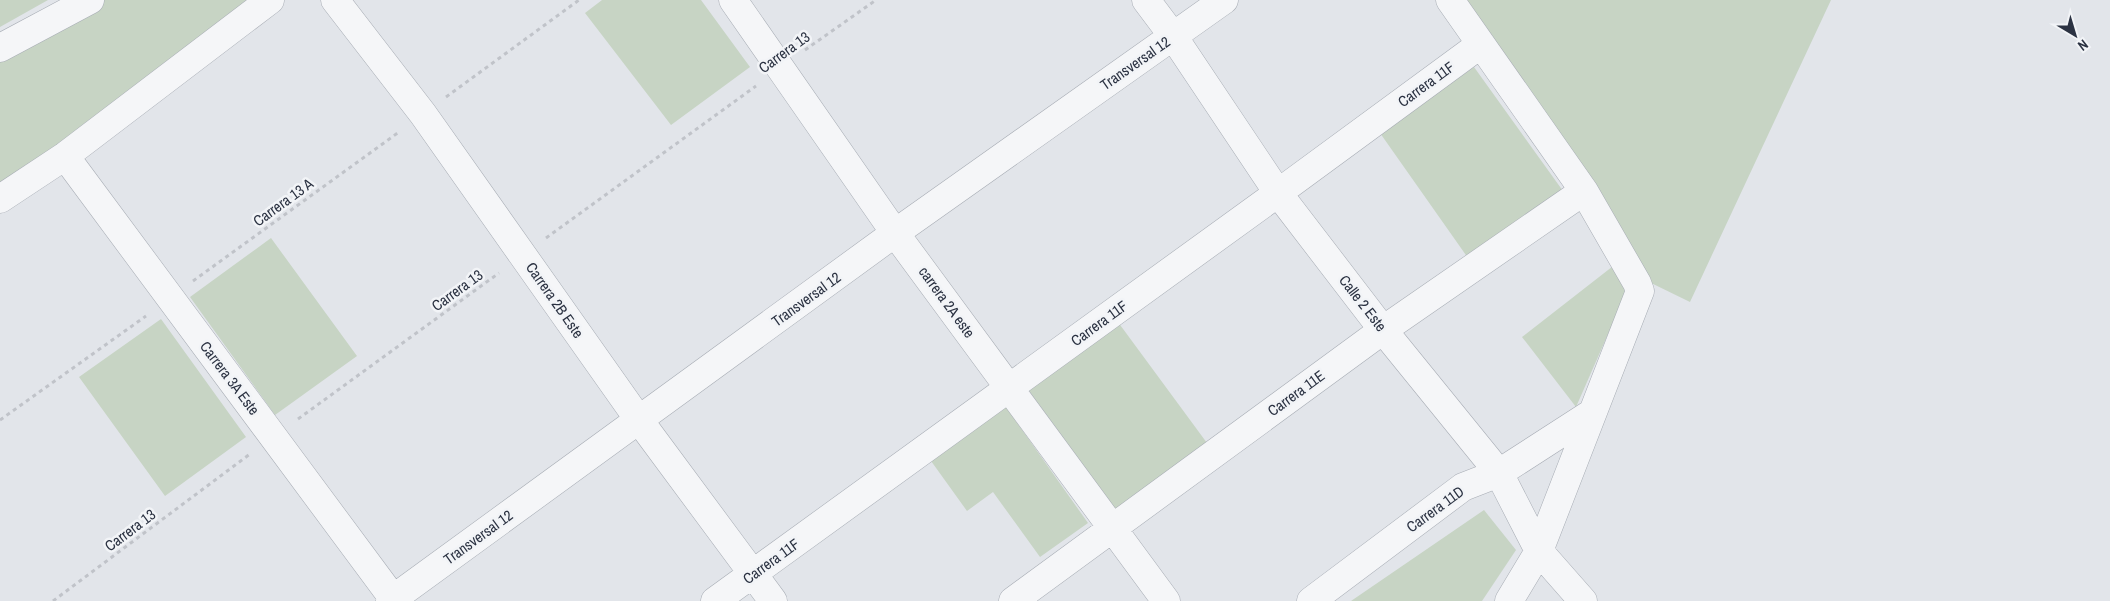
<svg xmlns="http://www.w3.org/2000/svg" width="2110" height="601" font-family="'Archivo Narrow',sans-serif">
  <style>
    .green { fill: #c7d4c4 }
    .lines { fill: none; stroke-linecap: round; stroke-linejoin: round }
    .minor-casing { stroke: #a7acb4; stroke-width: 29 }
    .path { stroke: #c0c3c9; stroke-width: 3; stroke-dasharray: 4 4; stroke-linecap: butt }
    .minor { stroke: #f5f6f8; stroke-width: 28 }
    .labels { text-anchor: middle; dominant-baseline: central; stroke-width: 5; stroke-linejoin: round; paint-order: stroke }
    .street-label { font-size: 15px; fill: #2b3242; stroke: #f2f4f7 }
  </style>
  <rect width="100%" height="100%" fill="#e2e5ea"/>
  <!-- green -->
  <path class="green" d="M0,0h48l-48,27z
    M102,0h159l-261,193v-139z
    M602,0h99l49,67 -79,58 -86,-112z
    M1462,0h369l-141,302 -43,-21z
    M1474,67l89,124 -95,67 -88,-125z
    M271,238l86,118 -82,59 -85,-118z
    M1617,263l13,21 -54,123 -54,-70z
    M1115,318l92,125 -91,67 -92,-126z
    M161,319l85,118 -81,59 -86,-119z
    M1001,400l87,123 -48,34 -47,-65 -26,19 -41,-57z
    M1484,510l32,40 -34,51h-131z"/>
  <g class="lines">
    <!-- minor casing -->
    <g class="minor-casing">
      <path id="minor" d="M335,0l88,114 216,306 134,181
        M733,0l162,233 271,368
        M1146,0l27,36 105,157 105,137 116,143 40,78 44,50
        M1450,0l134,191 53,92 3,8 -101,260 -30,50
        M0,48l90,-48
        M65,156l330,445
        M0,199l65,-43 205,-156
        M390,601l505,-368 329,-233
        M715,601l563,-408 203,-149
        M1013,601l370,-271 201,-139
        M1311,601l152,-114 36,-14 93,-60"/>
    </g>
    <!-- path -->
    <path class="path" d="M805,50l71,-50
      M446,97l133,-97
      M546,238l210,-152
      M193,281l206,-149
      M298,419l201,-146
      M0,420l146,-104
      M53,601l197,-147"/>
    <!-- minor -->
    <use href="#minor" class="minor"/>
  </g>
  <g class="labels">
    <!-- street labels -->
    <g class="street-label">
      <text transform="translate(784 52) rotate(-36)">Carrera 13</text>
      <text transform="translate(1135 63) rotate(-35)">Transversal 12</text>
      <text transform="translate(1426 84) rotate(-36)">Carrera 11F</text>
      <text transform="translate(283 202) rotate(-36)">Carrera 13 A</text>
      <text transform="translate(457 290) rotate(-36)">Carrera 13</text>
      <text transform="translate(806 299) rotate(-36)">Transversal 12</text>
      <text transform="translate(555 300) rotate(55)">Carrera 2B Este</text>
      <text transform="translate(947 302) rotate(54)">carrera 2A este</text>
      <text transform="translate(1363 303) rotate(52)">Calle 2 Este</text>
      <text transform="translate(1099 323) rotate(-36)">Carrera 11F</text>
      <text transform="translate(230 378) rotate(53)">Carrera 3A Este</text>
      <text transform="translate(1296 393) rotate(-36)">Carrera 11E</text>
      <text transform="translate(1435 509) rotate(-36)">Carrera 11D</text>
      <text transform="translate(130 530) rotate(-37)">Carrera 13</text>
      <text transform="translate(478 537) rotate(-36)">Transversal 12</text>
      <text transform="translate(771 561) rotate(-36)">Carrera 11F</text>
    </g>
  </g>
  <!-- north arrow -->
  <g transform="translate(2075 35) rotate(142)" stroke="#f2f4f7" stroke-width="4" paint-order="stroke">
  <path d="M0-4L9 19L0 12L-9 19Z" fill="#2b3242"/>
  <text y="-8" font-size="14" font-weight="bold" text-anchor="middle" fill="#2b3242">N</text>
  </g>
</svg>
